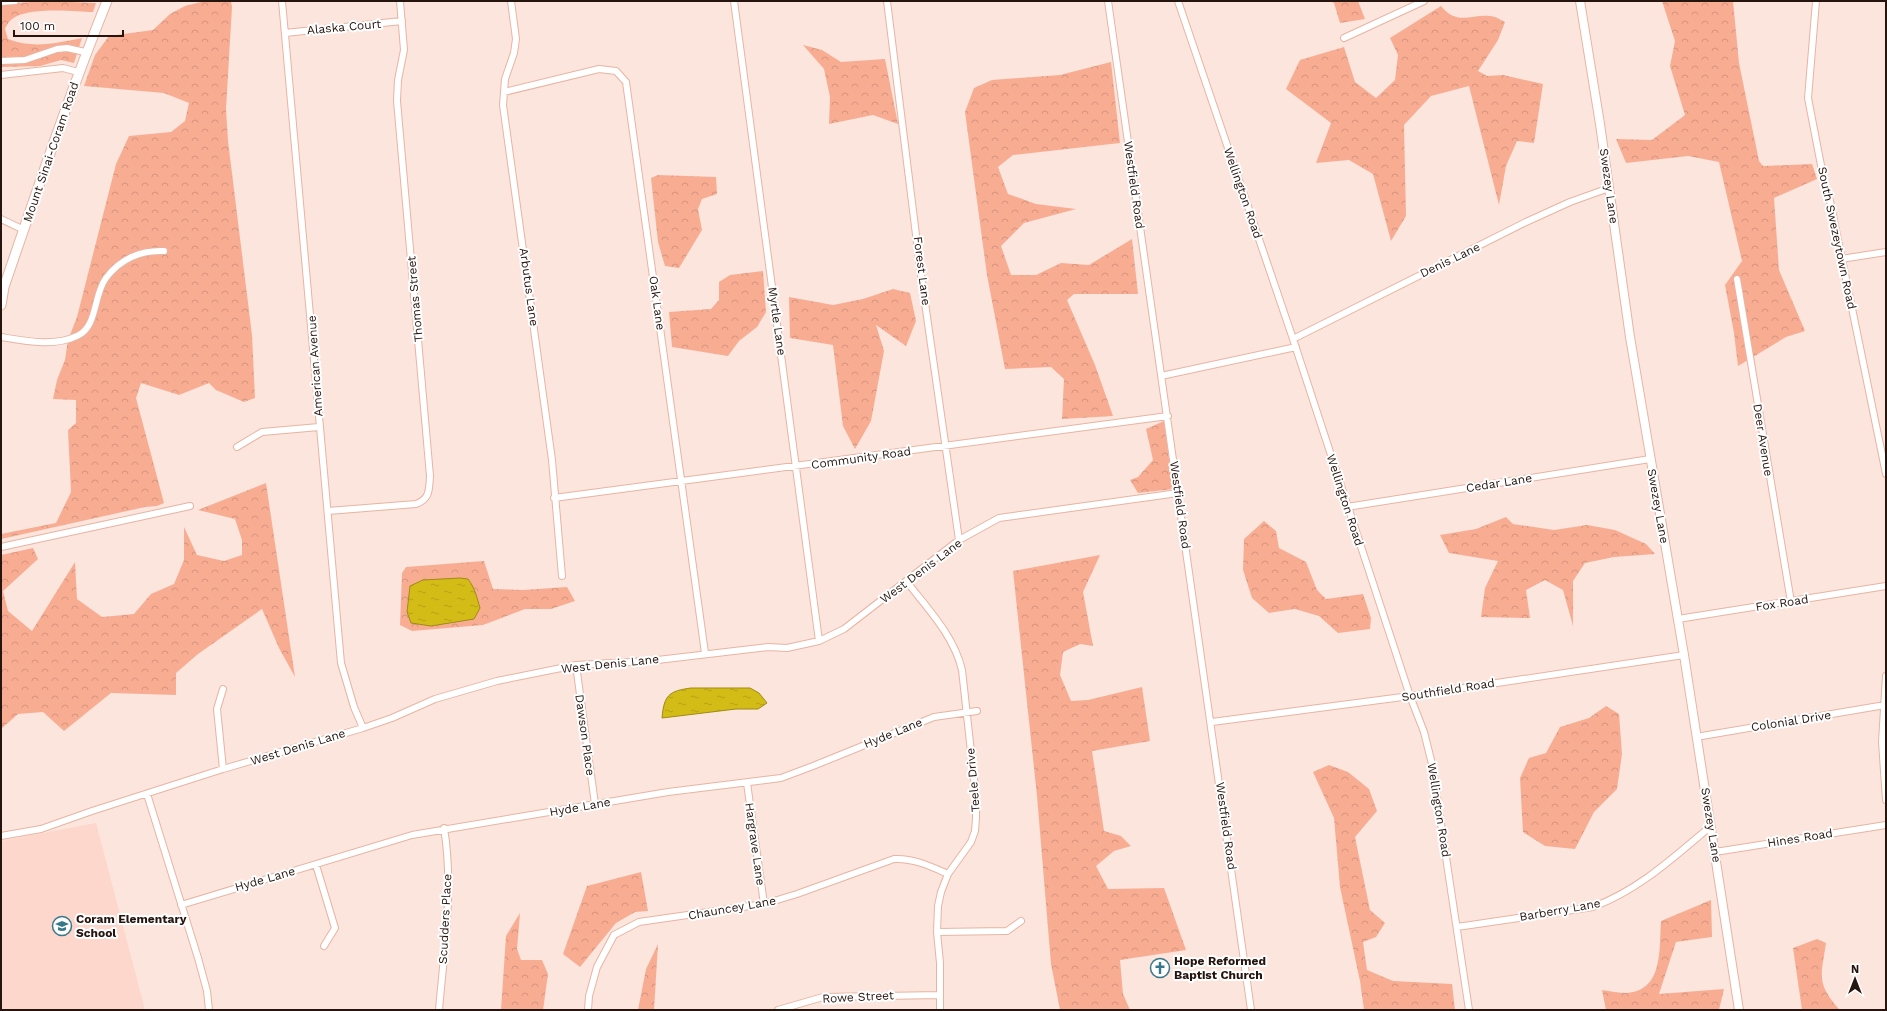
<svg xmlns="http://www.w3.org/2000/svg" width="1887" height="1011" font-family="'Work Sans',sans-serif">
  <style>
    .built { fill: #fdd7cb }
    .forest { fill: url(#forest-crowns) }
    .water { fill: url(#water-ripples); stroke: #a08a14 }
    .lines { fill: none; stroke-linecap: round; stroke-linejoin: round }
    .minor-casing { stroke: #e8b4a2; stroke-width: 8 }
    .tertiary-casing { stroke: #e8b4a2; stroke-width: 10 }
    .secondary-casing { stroke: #e8b4a2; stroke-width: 11 }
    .minor { stroke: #fff; stroke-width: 6 }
    .tertiary { stroke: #fff; stroke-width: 8 }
    .secondary { stroke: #fff; stroke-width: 9 }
    .labels { text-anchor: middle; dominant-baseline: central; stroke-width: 4; stroke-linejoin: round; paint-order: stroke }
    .street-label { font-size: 12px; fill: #26140e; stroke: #fff }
    .poi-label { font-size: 12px; font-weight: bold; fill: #26140e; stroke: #fff; text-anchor: start }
  </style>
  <defs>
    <pattern id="forest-crowns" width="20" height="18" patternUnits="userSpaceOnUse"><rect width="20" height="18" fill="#f8ad93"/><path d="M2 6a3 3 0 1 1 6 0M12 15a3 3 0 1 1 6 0" fill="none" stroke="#d4947e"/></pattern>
    <pattern id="water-ripples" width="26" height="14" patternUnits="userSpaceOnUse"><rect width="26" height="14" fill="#d4bc17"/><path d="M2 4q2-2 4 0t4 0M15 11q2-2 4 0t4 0" fill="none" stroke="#b6a114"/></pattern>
  </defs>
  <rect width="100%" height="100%" fill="#fbe5dd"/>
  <!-- built -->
  <path class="built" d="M96,823l49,187h-144v-169z"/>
  <!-- forest -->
  <path class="forest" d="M46,1l50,2 -3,9c-19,-1 -70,-6 -83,9 -2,2 -4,5 -5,8l3,10c25,10 49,4 74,-1l-8,25 -13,-3 -21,6 -39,1v-63z
    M205,1h26l1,6 -6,102 2,32 24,194 3,63 -11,4 -28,-12 -7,-7 -30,12 -38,-12 -5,15 28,105 -7,3 -12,1 -144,32v-5l55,-11 15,-31 -3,-62 8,-7v-23l-23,-1 4,-19 8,-20 3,-20 9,-23 39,-153 13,-28 42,-4 14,-11 4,-18 -25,-10 -80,-7 11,-31 14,-19 44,-6 17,-16 15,-8z
    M1329,1h29l7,18 -25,4 -6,-20z
    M1662,1h71l6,62 20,98 4,5 49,-2 5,15 -43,19 5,72 26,61 -19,6 -48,29 -4,-33 -9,-48 17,-24 -23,-99 -31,-6 -62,7 -10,-24 36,1 33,-25 -15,-49 5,-25z
    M1441,6c16,20 30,8 49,10 5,0 11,4 15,6l-7,18 -20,31 9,5 16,-1 40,9 -9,59 -17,-2 -11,25 -7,39 -30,-119 -38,10 -27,29 2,91 -15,25 -18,-67 -24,-14 -33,3 15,-40 -45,-34 14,-29 44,-13 11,35 21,16 19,-18 3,-25 -8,-17z
    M803,45l19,5 19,12 44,-3 13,65 -25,-9 -44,9 1,-27 -6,-28z
    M1111,62l9,81 -107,12 -15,12 10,27 28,10 40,5 -52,14 -23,23 10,29h25l25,-12 28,2 43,-26 6,55h-64l-7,6 28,65 18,51 -51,3 2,-40 -13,-12 -46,2 -18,-94 -22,-163 9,-24 18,-8 68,-5z
    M658,175l58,2 1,17 -15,5 -4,10 4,21 -23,38 -14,-2 -7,-24 -7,-64z
    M763,271l3,41 -9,15 -18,14 -11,15 -56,-9 -3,-35 42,-3 8,-9v-18l11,-7z
    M893,289l17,4 6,28 -10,25 -30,-21 8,26 -5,27 -8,43 -16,28 -12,-23 -10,-81 -43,-7 -1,-41 44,8 30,-6z
    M1164,421l9,68 -35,4 -8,-13 8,-3 15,-17 -7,-31z
    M266,483l29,194 -16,-29 -17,-39 -64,45 -22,19v22l-65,-2 -47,38 -21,-19 -25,2 -17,15v-174l32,-7 5,11 -35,32 5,20 24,20 43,-69 2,37 25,18 32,-3 17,-20 23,-10 10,-24v-33l13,28 27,6 18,-6v-15l-7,-21 -37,-9z
    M1506,517l7,7 41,6 33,-5 28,5 31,14 9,10 -41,3 -29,6 -12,18v45l-10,-36 -18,-10 -19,10 4,28 -49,-1 4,-29 13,-27 -49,-8 -9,-18 36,-6z
    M1264,521l12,10 3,17 27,14 11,28 9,9 37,-5 8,24 -1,11 -32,4 -19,-17 -24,-7 -26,4 -17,-15 -9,-28 1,-31z
    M1100,555l-17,37 10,54 -13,-2 -17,8 -3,23 11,26 17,-1 54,-13 8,54 -58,10 12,80 17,5 10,10 -17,5 -18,15 12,23 56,-1 22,62 -66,10 3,34 7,16h-70l-9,-46 -14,-168 -24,-225z
    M484,561l9,28 30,1 44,-3 8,14 -24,8h-26l-42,16 -71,6 -12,-6 2,-52 4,-6z
    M1606,706l13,8 3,40 -5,35 -23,23 -19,37 -30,-3 -22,-14 -3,-54 9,-20 17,-5 14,-26 29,-9z
    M1329,765l19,7 21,17 8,22 -22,26 15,73 15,13 -9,14 -13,5 4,28 26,11 59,3 3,26h-91l-4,-29 -20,-94 -6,-69 -21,-46z
    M641,872l7,39 -13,1 -19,11 -36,44 -17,-13 24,-68z
    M1711,900l1,37 -36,5 -17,52 65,-5 -5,21h-113l-4,-20c8,1 17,3 25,3 37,-3 32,-45 34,-72z
    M520,913l-3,36 4,11h21l6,14 -5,36h-42l5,-74z
    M1817,939l9,4c-5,34 -10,40 14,67h-38l-9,-62z
    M658,944l-4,66h-16l8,-41z"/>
  <!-- water -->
  <path class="water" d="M460,578l8,1c7,9 9,19 12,29l-6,11 -43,7 -20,-3 -4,-11 3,-26 13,-6z
    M691,688h59l9,5 8,10 -9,6h-22l-74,9c2,-23 7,-27 29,-30z"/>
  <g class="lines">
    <!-- minor casing -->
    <g class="minor-casing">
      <path id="minor" d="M282,1l59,662 13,44 9,21
        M511,1l5,38 -2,14 -9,26 -2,26 49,355 10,116
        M734,1l85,640
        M887,1l34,274 38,265
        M1108,1c48,336 97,672 143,1009
        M1178,1l115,338 117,357 14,36 8,32 37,246
        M1816,1l-8,97 17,88 5,15 56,273
        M1,2l14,-1
        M285,33l117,-12
        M1344,38l80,-37
        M1,61l24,-1 32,-11 10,-1 18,4
        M1,75l62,-7 15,4
        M504,92l95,-23 17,2 10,11 79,571
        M1,219l23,11
        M1841,259l45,-7
        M1737,279l54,323
        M1,337c24,4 53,10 76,-1 21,-9 16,-41 29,-58 14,-19 35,-28 58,-27
        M1293,339l233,-117 44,-20 39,-14
        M1161,376l135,-29
        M237,447l25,-15 57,-5
        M554,498l614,-82
        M1347,507l303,-48
        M328,511l88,-7c14,-5 13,-14 14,-28l-33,-375 1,-21 6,-30 -4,-49
        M1,547l189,-41
        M907,582c21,27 47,54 55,88l14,127v21l-1,13 -4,11 -23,32 -7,18 -3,14 -1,26 3,31v47
        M1678,619l208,-33
        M576,665l19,139
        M1886,676l-4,66 4,58
        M223,689l-6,20 6,60
        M1212,722l198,-26 274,-41
        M1696,737l189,-32
        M747,783l17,121
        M147,794l51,164 9,33 2,19
        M1,836l40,-7 51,-18 131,-42 140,-41 29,-10 43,-19 62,-18 79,-16 73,-4 119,-14 19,1 32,-7 25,-12 115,-89 40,-22 179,-25
        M1715,852l171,-27
        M316,865l19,63 -11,18
        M181,905l231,-70 256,-43 113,-14 32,-12 121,-49 43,-6
        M1457,927l136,-20c46,-17 81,-50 118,-81
        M937,932l70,-1 14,-10
        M439,1010c5,-60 15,-122 5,-182
        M588,1010l1,-14 8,-29 17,-32 25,-13 125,-18 33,-10 97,-35c19,-1 36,7 54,15
        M778,1010l45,-13 117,-2"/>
    </g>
    <!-- tertiary casing -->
    <g class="tertiary-casing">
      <path id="tertiary" d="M1580,1l20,123 30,213 54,318 55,355"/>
    </g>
    <!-- secondary casing -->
    <g class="secondary-casing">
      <path id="secondary" d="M1,305l3,-18c33,-96 65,-192 103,-286"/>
    </g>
    <!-- minor -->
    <use href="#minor" class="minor"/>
    <!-- tertiary -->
    <use href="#tertiary" class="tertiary"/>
    <!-- secondary -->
    <use href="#secondary" class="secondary"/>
  </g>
  <!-- icons -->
  <defs>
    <g id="school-ring" transform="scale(1)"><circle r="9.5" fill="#fff" stroke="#37788b" stroke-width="1.5"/><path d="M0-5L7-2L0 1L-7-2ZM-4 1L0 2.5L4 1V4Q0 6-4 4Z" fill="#37788b"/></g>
    <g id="church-ring" transform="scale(1)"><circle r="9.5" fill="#fff" stroke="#37788b" stroke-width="1.5"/><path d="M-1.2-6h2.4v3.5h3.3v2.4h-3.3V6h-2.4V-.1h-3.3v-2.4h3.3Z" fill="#37788b"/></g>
  </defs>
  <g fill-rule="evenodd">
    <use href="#school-ring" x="62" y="926"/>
    <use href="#church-ring" x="1160" y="968"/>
  </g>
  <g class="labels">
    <!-- street labels -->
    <g class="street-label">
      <text transform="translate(344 27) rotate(-5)">Alaska Court</text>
      <text transform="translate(51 152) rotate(-71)">Mount Sinai-Coram Road</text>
      <text transform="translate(1134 185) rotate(82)">Westfield Road</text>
      <text transform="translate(1609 186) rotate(82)">Swezey Lane</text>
      <text transform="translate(1243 193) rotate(71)">Wellington Road</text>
      <text transform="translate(1837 238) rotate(78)">South Swezeytown Road</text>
      <text transform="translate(1450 260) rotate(-26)">Denis Lane</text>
      <text transform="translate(922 271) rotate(83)">Forest Lane</text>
      <text transform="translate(529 287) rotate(82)">Arbutus Lane</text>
      <text transform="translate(415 299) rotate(-95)">Thomas Street</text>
      <text transform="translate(657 303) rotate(82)">Oak Lane</text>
      <text transform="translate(777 321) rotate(82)">Myrtle Lane</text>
      <text transform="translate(315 366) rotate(-94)">American Avenue</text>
      <text transform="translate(1763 440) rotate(81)">Deer Avenue</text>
      <text transform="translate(861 458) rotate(-8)">Community Road</text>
      <text transform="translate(1499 483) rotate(-9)">Cedar Lane</text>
      <text transform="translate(1345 500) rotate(72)">Wellington Road</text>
      <text transform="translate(1180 505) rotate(82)">Westfield Road</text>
      <text transform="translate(1658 506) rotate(80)">Swezey Lane</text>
      <text transform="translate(921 571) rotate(-37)">West Denis Lane</text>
      <text transform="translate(1782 603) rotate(-9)">Fox Road</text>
      <text transform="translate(610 664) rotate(-6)">West Denis Lane</text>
      <text transform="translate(1448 690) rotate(-9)">Southfield Road</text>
      <text transform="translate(1791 721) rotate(-9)">Colonial Drive</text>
      <text transform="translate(893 733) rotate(-22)">Hyde Lane</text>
      <text transform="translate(585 735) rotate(82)">Dawson Place</text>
      <text transform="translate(298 747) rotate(-17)">West Denis Lane</text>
      <text transform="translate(973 780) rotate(-95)">Teele Drive</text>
      <text transform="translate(580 807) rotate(-10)">Hyde Lane</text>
      <text transform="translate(1439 810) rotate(81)">Wellington Road</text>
      <text transform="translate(1711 825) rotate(81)">Swezey Lane</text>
      <text transform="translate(1226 826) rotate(82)">Westfield Road</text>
      <text transform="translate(1800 838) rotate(-9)">Hines Road</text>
      <text transform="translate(755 844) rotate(82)">Hargrave Lane</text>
      <text transform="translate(265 879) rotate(-16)">Hyde Lane</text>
      <text transform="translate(732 908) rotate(-10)">Chauncey Lane</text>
      <text transform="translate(1560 910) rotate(-10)">Barberry Lane</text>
      <text transform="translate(445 919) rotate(-87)">Scudders Place</text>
      <text transform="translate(858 997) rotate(-3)">Rowe Street</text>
    </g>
    <!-- poi labels -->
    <g class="poi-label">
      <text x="76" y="919">Coram Elementary<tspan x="76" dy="14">School</tspan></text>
      <text x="1174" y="961">Hope Reformed<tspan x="1174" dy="14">Baptist Church</tspan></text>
    </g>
  </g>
  <!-- border -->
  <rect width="1887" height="1011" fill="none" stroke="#26140e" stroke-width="4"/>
  <!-- north arrow -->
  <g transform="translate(1855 979)" stroke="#ffffff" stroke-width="3" paint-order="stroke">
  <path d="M0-3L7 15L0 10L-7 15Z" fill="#26140e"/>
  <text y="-6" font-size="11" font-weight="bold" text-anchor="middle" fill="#26140e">N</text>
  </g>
  <!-- scale -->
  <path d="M14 30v6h109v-6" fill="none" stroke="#26140e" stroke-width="2"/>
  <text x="20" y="30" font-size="12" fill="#26140e" stroke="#ffffff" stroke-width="3" paint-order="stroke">100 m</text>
</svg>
